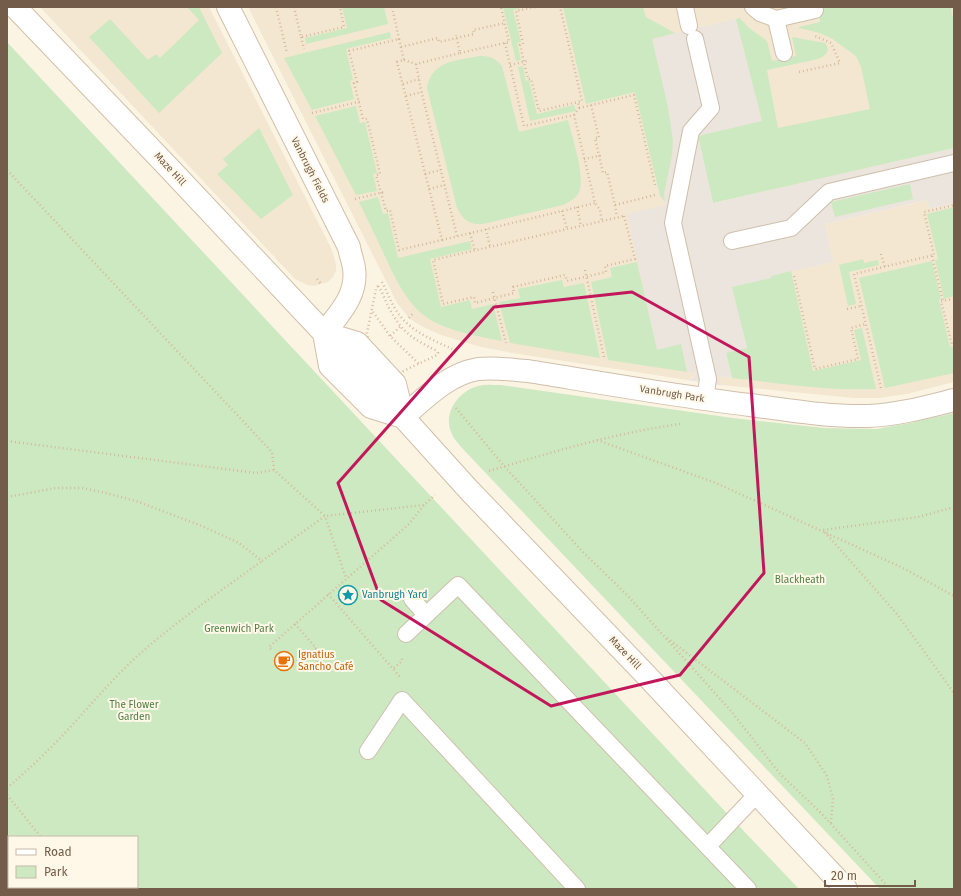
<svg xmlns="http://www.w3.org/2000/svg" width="961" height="896" font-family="'Fira Sans',sans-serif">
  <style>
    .residential { fill: #f3e7d1 }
    .industrial { fill: #ebe5dd }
    .green { fill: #cde9c1; fill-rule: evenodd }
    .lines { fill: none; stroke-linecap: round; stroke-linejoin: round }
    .lane-casing { stroke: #cfbfac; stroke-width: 18 }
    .street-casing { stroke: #cfbfac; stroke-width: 24 }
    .secondary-casing { stroke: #d1bfa9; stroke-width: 24 }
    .path { stroke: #d5b99e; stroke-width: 2.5; stroke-dasharray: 1 3; stroke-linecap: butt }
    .lane { stroke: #fff; stroke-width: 16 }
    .street { stroke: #fff; stroke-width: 22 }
    .secondary { stroke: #fff; stroke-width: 22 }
    .marked { fill: none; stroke: #c2185b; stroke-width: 3; stroke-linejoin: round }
    .labels { text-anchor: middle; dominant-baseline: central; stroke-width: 4; stroke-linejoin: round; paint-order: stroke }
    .street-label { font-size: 10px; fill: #735c49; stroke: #fff8e8 }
    .park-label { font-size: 10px; fill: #4f7e44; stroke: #fff8e8 }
    .culture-label { font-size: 10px; fill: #0d838f; stroke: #fff8e8; text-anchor: start }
    .food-label { font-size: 10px; fill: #c56008; stroke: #fff8e8; text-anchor: start }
  </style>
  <rect width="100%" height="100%" fill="#fcf4e2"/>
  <!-- residential -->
  <path class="residential" d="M40,7h169l123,243 4,14v7l-3,6 -5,5 -13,4 -8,-1 -12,-6z
    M248,7h706v141l-181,42 -74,-53 -4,239 -8,4 -175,-27 -31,-6 -40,-12 -18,-8 -14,-9 -12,-15z
    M928,200l2,9 24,-6v179l-47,12 -28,4h-26l-132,-13 -3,-4 -1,-5 15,2 59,-107 42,-9 -8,-38z"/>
  <!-- industrial -->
  <path class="industrial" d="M736,19l26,102 -64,15 15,67 241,-55v55l-24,6 -3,-9 -102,24 8,38 -62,14 1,2 -39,9 14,62 -21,4 6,25 -15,-2 2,6 2,3 4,1 -38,-6 7,-3 2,-4 -9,-1 -6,-28 -24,6 -30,-136 39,-9 -2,-11 8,-38 1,-15 -5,-34 -16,-68z"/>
  <!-- green -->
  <path class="green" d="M187,7h12l23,46 -63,60 -70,-76 21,-18 38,41 8,-6 4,4 39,-38z
    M342,7h42l4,17 -82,20 -1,-6 42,-10z
    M503,7h21l-11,3 8,32 -4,1 4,17 -5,1z
    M563,7h80l3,10 29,16 -23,6 16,68 5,34 -1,15 -8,38 1,8 -5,-6 -25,-104 -49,12z
    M817,7h137l-3,1 3,16v124l-241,55 -15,-67 64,-15 -26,-102 4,-1 9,10 18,13 5,20 24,-5 -4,-19 33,6c6,8 1,13 -7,16l-51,11 11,58 92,-19 -9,-42 -5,-11 -25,-18 -11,-5 -21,-5v-1l21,-5z
    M390,32l1,6 -45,11 7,31 -3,1 4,18 -42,11 -28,-52z
    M7,42l714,765 78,82h-792zM9,837h128v50h-128z
    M479,56c11,0 16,2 23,10l17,66 49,-12c4,16 19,61 10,74 -3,5 -9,8 -15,11l-80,19c-13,1 -20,-4 -26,-16l-30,-120c5,-28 29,-27 52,-32z
    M523,66l3,15 3,-1 8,34 37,-9 2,6 -46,10 -12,-54z
    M356,106l4,17 5,-1 12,51 -4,1 4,17 -21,4 -41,-79z
    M259,128l34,67 -32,24 -44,-45 11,-9 -5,-6z
    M910,184l3,15 -78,18 -4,-15z
    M378,197l5,17 5,-1 10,45 72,-17 2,8 -42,10 11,48 29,-7 2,9 21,-5 9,37c-21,-4 -54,-10 -73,-22 -23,-15 -35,-43 -46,-67 -8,-17 -16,-33 -24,-50z
    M954,207v89l-10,3 -9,-39 3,-1 -11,-45z
    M863,259l1,4 14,-3 1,5 -30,7 7,32 -8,2 -9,-41z
    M932,261l9,38 -2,1 11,47 4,-1v27l-69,15 -26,-110z
    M637,262l20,88 24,-6 6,28 -79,-12 -17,-78 21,-5 -2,-9z
    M791,271l22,100 48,-11 -7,-30 8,-2 14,61c-48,2 -96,-6 -144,-11l-6,-25 21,-5 -15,-61 39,-9v-2z
    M562,280l2,7 20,-4 16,75 -90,-15 -11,-41 21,-4 -2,-9z
    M501,385l232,33 91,10 52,1 34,-6 44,-10v476h-74l-418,-441c-4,-5 -9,-10 -11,-16 -8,-20 8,-41 27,-46 7,-2 15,-1 23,-1z"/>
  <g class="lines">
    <!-- lane casing -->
    <g class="lane-casing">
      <path id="lane" d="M685,7l4,19
        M753,7l7,6 16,6 8,34
        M776,19l39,-9
        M695,39l16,69 -20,23 -18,92 35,156 -3,20
        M732,241l59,-13 38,-36 125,-29
        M325,334l77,82
        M412,599l14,16
        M406,634l52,-49 290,304
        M368,751l34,-51 175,189
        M708,846l49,-52"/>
    </g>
    <!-- street casing -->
    <g class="street-casing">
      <path id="street" d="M403,417c22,-19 45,-43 75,-48 17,-2 34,1 50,2 74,12 148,25 222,34 39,5 78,12 118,11 29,-1 58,-9 86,-16"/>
    </g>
    <!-- secondary casing -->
    <g class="secondary-casing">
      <path id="secondary" d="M15,7l155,162 154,164 33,10 38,41 8,33 65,72 179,187 199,213
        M228,7l121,240c1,7 4,14 5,21 4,27 -15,46 -30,65
        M324,333l6,33 41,41 32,10"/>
    </g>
    <!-- path -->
    <path class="path" d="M276,7l11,46
      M294,7l7,30 43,-10 -4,-20
      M392,7l7,32
      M535,7l-19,4 7,33 -3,1 8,34h3l8,32 43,-10 -22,-94
      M301,37l3,12
      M399,39l5,21 -7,2 45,178 -43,10 -9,-40 -4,1 -10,-36 4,-1 -13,-55h-4l-9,-36 3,-1 -8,-31z
      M505,43l19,83 50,-11 21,88 5,7 2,11
      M401,47l37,-9 1,4 35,-8 -1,-4 32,-7
      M460,53l49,-11 -8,-35
      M404,60l12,4 44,-11 -4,-18
      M416,64l5,26 36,146
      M510,65l17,-4
      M799,72l41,-9 -9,-20 -16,-7
      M403,84l16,-5
      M406,96l16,-4
      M591,105l8,33h-4l8,35 4,-1 8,33 40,-10
      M579,108l55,-13 21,90
      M312,113l50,-12
      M574,115l5,-7 -1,-6
      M584,159l19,-4
      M7,170l265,282 2,18 51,46 99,-11 11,-10
      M425,174l16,-4
      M429,189l16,-4
      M355,199l29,-7
      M615,205l2,12
      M577,207l4,19
      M562,211l5,18
      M624,216l11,43 -30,7 1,6 -39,9 -2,-6 -52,12 1,6 -39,10 -1,-6 -31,7 -10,-44z
      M486,229l4,18
      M470,233l5,18
      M442,240l153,-37
      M881,254l4,13
      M932,256l11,45
      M585,270l19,87
      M794,276l21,93 43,-10 -7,-31 15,-4
      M317,279l5,6
      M382,282c5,9 8,19 14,28 13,21 35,29 56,39
      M378,286c5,6 7,15 11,22 14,26 23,30 48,43l1,2 -1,2 -40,19 -8,-4 -20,-25 -2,-12 9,-44z
      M493,292l13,51
      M954,299l-13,2 11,44 2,-1
      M847,309l14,-3
      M373,312l17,24
      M409,318l4,-5
      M400,327l-10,9 29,28
      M881,388l-27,-114 80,-19 -10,-43 30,-7
      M456,408l48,58 79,86 45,44 103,115 50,64 40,38 69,76
      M597,440l119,43 185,84 53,29
      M7,441l249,32 18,-3
      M489,471c63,-19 126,-38 191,-47
      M7,497l49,-9h26l24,5 30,8 66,25 37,17 23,18 63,-45 21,62
      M954,507l-36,10 -95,13 74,84 57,79
      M328,594l72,83
      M295,624l21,24 -7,6 9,9
      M667,638l138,105 22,33 6,23 -2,24
      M271,649l-2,-2 140,-123 15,-19
      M394,668l8,-7v-5
      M7,788c20,-17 39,-35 57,-54 23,-25 44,-50 68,-73 40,-37 86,-68 130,-100
      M7,795l34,42
      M82,887l1,2"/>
    <!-- lane -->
    <use href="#lane" class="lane"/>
    <!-- street -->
    <use href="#street" class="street"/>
    <!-- secondary -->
    <use href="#secondary" class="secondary"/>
  </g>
  <!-- marked area -->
  <path class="marked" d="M632,292l117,65 15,216 -84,102 -129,31 -170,-106 -43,-117 156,-176z"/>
  <!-- icons -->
  <defs>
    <g id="sight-ring" transform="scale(1)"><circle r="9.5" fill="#fff8e8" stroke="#0f9aa8" stroke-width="1.5"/><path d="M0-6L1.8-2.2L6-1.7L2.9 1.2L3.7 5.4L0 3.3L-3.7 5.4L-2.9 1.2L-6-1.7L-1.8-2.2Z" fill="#0f9aa8"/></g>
    <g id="cafe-ring" transform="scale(1)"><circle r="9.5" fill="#fff8e8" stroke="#e8710a" stroke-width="1.5"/><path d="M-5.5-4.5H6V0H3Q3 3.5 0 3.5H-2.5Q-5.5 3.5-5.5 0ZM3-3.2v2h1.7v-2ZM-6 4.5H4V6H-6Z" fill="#e8710a"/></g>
  </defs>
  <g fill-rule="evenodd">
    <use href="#sight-ring" x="348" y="595"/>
    <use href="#cafe-ring" x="284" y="661"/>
  </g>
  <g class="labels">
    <!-- street labels -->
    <g class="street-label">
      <text transform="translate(170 169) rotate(47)">Maze Hill</text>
      <text transform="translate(310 170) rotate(63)">Vanbrugh Fields</text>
      <text transform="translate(672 394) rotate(9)">Vanbrugh Park</text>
      <text transform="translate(625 653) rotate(46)">Maze Hill</text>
    </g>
    <!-- park labels -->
    <g class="park-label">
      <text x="800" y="580">Blackheath</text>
      <text x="239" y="629">Greenwich Park</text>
      <text x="134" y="705">The Flower<tspan x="134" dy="12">Garden</tspan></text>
    </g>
    <!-- culture labels -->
    <g class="culture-label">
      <text x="362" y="595">Vanbrugh Yard</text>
    </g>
    <!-- food labels -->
    <g class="food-label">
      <text x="298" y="655">Ignatius<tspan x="298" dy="12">Sancho Café</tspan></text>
    </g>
  </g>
  <!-- border -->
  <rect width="961" height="896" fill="none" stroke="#735c49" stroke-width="16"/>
  <!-- legend -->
  <rect x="8" y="836" width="130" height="52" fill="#fff8e8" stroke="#c7baa8"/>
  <rect x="16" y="849" width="20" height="6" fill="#ffffff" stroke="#c7baa8"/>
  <text x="44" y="856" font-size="12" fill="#735c49">Road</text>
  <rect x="16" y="866" width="20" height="12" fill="#cde9c1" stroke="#c7baa8"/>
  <text x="44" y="876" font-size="12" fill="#735c49">Park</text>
  <!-- scale -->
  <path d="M825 880v6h90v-6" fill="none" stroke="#735c49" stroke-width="2"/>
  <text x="831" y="880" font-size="12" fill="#735c49" stroke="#fff8e8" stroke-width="3" paint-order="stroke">20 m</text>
</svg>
